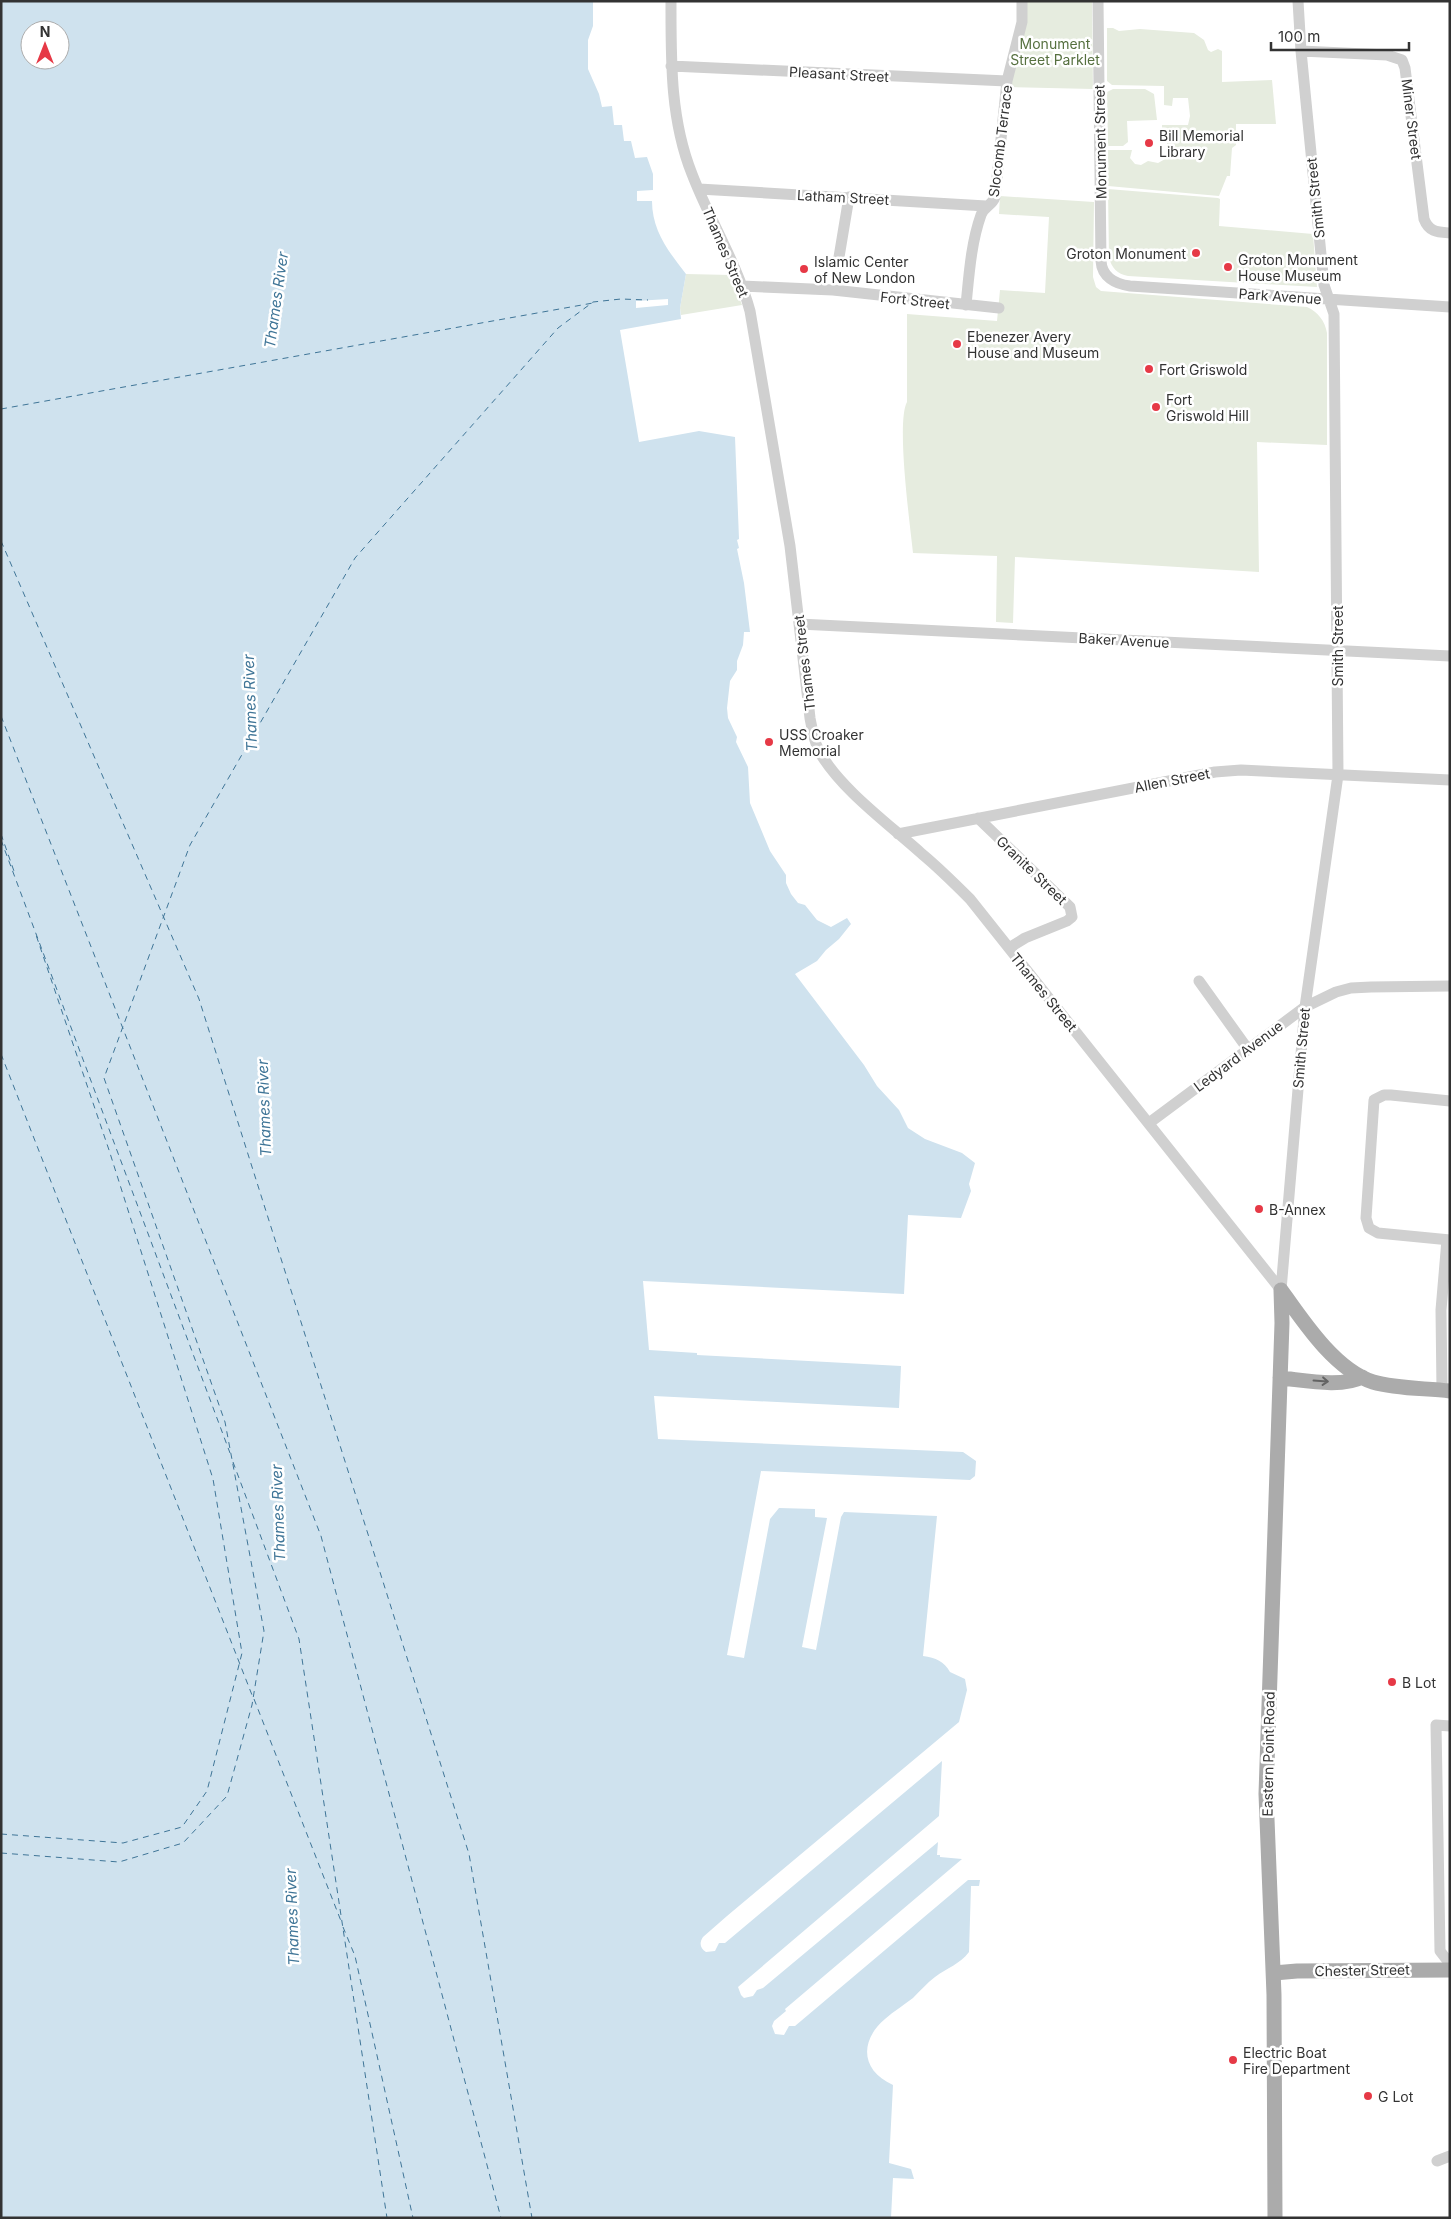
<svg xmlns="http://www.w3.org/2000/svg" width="1451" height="2219" font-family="Inter,sans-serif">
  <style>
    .green { fill: #e6ecdf }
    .water { fill: #cfe2ee; fill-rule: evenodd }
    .pier { fill: #fff }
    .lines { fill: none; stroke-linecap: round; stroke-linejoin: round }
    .ferry { stroke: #3f7597; stroke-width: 1; stroke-dasharray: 6 5; stroke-linecap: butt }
    .minor { stroke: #d0d0d0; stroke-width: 11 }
    .major { stroke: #ababab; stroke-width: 15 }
    .oneway { stroke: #636363 }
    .poi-dot { fill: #e63946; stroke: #fff; stroke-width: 2 }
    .labels { text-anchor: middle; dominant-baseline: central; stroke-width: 5; stroke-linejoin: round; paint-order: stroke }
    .park-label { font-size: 14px; fill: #56703f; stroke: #fff }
    .street-label { font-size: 14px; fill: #333; stroke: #fff }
    .poi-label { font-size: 14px; fill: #333; stroke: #fff; text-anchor: start }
    .water-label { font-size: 15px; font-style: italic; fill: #3f7597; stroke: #fff }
  </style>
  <rect width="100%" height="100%" fill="#fff"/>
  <!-- green -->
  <path class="green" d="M1026,1h66l1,88 -85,-2z
    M1107,28h6l6,3 21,-2 54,4 10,7 4,10 3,2 7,-3 4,2v31l50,-2 4,44h-40v21l-4,3 -2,28h-3l-8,20 -111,-10v-36h24l-2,8 5,6 6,1 7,-4 10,2 9,-5v-24h-5v-9h26l2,-9 -2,-18h-15l-1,8 -8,-1v-19l-52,-1 -5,-4z
    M1113,89h32l9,5 3,26 -30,1 1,21 -5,4h-15l-1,-54z
    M1108,189l110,9 2,1 -1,27 94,8 4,53 -189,-11c-11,-2 -16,-8 -19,-18z
    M1000,196l94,6 -1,75 3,10 5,4 206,16c11,5 18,14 20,26v112l-70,-3 2,130 -244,-15 -2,66 -17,-1 1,-66 -84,-3c-3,-29 -17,-131 -6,-151v-88l90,7 3,-31 45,3 4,-76 -50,-3z
    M686,274l45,1 11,30 -61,10 -1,-7z"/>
  <!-- water -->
  <path class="water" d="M1,1h592v25l-5,14v29l11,25 3,13 10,-1 2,19h8l2,16h7l4,17 12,-1 6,17v16l-16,1v10h15c0,30 17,51 34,73l-6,34 1,11 -61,11 19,112 60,-11 36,6 4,102 -2,1 2,8 -2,1 7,34 6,49h-6l-1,13 -6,16v9l-7,11 -3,27 1,10 9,19 -1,5 12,25 2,36 20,48 16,24v8l5,11 7,9 7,2 12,15 14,7 16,-9 4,6 -12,15 -13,11 -9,11 -22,13 69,91 13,21 22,24 9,18 17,11 37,14 13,10 -6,21 2,7 -10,27 -53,-3 -4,79 -261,-13 6,69 48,3v2l204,11 -2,42 -245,-12 4,43 305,13 13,9 -1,15 -5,4 -209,-9 -34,184 17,3 26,-139 9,-11 36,1v8l12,1 -25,129 14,3 25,-133 3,-5 93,4 -14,140c13,2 21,5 27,16l15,7 2,11 -8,32 -232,194 -24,21c-4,6 -3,11 3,15l9,-1 4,-8h6l217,-182 -3,55 -201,171 3,8 3,3 9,-2 4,-6 6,-2 175,-146 -1,13h3v2l22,2 -177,150 1,2 -12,10 -2,5 3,8 9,1 5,-9h6l173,-146h12l-1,6h-8l-2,66c-9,12 -22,16 -34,25 -8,6 -15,14 -22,21 -9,7 -19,13 -28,21 -26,22 -24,52 8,66l-4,78 22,6 3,10 -21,-1 -2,40h-890zM30,30h30v30h-30z"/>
  <!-- pier -->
  <path class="pier" d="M668,299v6l-32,3v-7z"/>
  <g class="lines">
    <!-- ferry -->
    <path class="ferry" d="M1,409l592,-106
      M1,541l198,458 270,855 63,364
      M1,716l320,820 180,682
      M1,834l14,40
      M1,840l229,613
      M1,1054l251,641
      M233,1462l66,177 88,579
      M254,1699l87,222
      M1,1834l122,9 59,-16 25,-36 35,-138 -29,-174 -104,-329 -74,-218
      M1,1853l118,9 64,-19 44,-47 25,-91 12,-74 -39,-209 -121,-344 86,-233 165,-287 203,-230 35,-26 28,-3 27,1
      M343,1927l12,29 58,262"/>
    <!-- minor -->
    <path class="minor" d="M671,1c0,59 -1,118 21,173 18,47 45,89 58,137l40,235 20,172c2,11 4,23 9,33 21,38 71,74 103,103 17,14 32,29 48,45l311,391
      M1098,1l3,260c1,16 14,23 29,25l320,21
      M1301,51l86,4 15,5 3,8 19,151c5,13 13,13 26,14
      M671,66l336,15
      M699,189l287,17
      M839,257l10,-60
      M742,286l91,4 166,18
      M966,305c3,-30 5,-62 15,-90 3,-9 11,-9 14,-18l12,-116 15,-59v-21
      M799,624l651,32
      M978,818l92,89 2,10 -5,4 -42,17 -16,10
      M898,834l317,-62 26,-2 209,10
      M1199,981l48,67
      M1450,1101l-59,-6h-7l-10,5 -8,118 3,10 9,5 72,7
      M1149,1123l156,-116 31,-15 15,-4 20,-1 79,-1
      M1281,1290l24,-283 33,-232 -4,-461 -10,-29 -23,-234 -3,-50
      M1442,1390l-1,-80 6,-70
      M1450,1726l-14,-1 4,226 10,13
      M1437,2161l13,-5"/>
    <!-- major -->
    <path class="major" d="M1281,1290c22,31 54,80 92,92 24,7 52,6 77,9
      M1280,1378c23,2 62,10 82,-1
      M1274,1973l23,-2 153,-1
      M1275,2218l-1,-223 -8,-201 16,-471 -1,-33"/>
  </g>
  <!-- one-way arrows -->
  <defs><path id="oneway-shaft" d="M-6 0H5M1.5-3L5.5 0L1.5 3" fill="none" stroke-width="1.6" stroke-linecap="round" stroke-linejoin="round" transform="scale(1.25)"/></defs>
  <use class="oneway" href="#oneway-shaft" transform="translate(1321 1381) rotate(4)"/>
  <!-- markers -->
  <g class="poi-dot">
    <circle cx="1149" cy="143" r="5"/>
    <circle cx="1196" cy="253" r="5"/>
    <circle cx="1228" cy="267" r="5"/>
    <circle cx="804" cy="269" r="5"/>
    <circle cx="957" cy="344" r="5"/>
    <circle cx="1149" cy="369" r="5"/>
    <circle cx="1156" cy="407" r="5"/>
    <circle cx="769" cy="742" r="5"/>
    <circle cx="1259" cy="1209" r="5"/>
    <circle cx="1392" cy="1682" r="5"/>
    <circle cx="1233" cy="2060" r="5"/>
    <circle cx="1368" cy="2096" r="5"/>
  </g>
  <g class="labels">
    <!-- park labels -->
    <g class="park-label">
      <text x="1055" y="43">Monument<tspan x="1055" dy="16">Street Parklet</tspan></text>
    </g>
    <!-- street labels -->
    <g class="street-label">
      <text transform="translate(839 74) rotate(3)">Pleasant Street</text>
      <text transform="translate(1412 119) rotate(83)">Miner Street</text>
      <text transform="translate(1000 141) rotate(-83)">Slocomb Terrace</text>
      <text transform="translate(1100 142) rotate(-91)">Monument Street</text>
      <text transform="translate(843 197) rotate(3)">Latham Street</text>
      <text transform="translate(1315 198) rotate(-96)">Smith Street</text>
      <text transform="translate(726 252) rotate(67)">Thames Street</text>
      <text transform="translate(1280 296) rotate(4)">Park Avenue</text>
      <text transform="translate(915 300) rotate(6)">Fort Street</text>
      <text transform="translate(1124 640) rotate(3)">Baker Avenue</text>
      <text transform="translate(1337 646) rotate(-90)">Smith Street</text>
      <text transform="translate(804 663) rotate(-97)">Thames Street</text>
      <text transform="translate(1172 780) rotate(-11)">Allen Street</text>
      <text transform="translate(1032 870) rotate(44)">Granite Street</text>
      <text transform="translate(1044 992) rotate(51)">Thames Street</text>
      <text transform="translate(1301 1048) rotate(-85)">Smith Street</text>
      <text transform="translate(1238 1056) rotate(-37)">Ledyard Avenue</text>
      <text transform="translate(1268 1754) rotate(-89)">Eastern Point Road</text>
      <text transform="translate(1362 1970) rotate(-1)">Chester Street</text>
    </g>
    <!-- poi labels -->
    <g class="poi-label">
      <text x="1159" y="135">Bill Memorial<tspan x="1159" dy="16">Library</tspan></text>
      <text x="1186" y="253" text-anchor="end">Groton Monument</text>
      <text x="1238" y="259">Groton Monument<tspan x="1238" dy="16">House Museum</tspan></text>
      <text x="814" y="261">Islamic Center<tspan x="814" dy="16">of New London</tspan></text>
      <text x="967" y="336">Ebenezer Avery<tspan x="967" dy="16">House and Museum</tspan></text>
      <text x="1159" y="369">Fort Griswold</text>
      <text x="1166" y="399">Fort<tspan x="1166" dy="16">Griswold Hill</tspan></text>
      <text x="779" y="734">USS Croaker<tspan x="779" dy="16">Memorial</tspan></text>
      <text x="1269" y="1209">B-Annex</text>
      <text x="1402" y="1682">B Lot</text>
      <text x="1243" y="2052">Electric Boat<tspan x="1243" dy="16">Fire Department</tspan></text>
      <text x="1378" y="2096">G Lot</text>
    </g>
    <!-- water labels -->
    <g class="water-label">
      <text transform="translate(276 300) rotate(-82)">Thames River</text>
      <text transform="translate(250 703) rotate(-92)">Thames River</text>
      <text transform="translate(264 1108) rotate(-92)">Thames River</text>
      <text transform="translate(278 1513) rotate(-92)">Thames River</text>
      <text transform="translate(292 1917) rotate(-92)">Thames River</text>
    </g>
  </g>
  <!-- border -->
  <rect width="1451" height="2219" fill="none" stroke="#333333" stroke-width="5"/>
  <!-- north arrow -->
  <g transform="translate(45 45)"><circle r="24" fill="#ffffff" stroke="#adadad"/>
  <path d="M0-4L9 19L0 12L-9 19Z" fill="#e63946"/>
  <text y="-8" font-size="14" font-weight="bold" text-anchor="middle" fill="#333333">N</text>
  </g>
  <!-- scale -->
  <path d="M1271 42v8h138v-8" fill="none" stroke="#333333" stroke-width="2.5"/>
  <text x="1278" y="42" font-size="15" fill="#333333" stroke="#ffffff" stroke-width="4" paint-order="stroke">100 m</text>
</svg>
